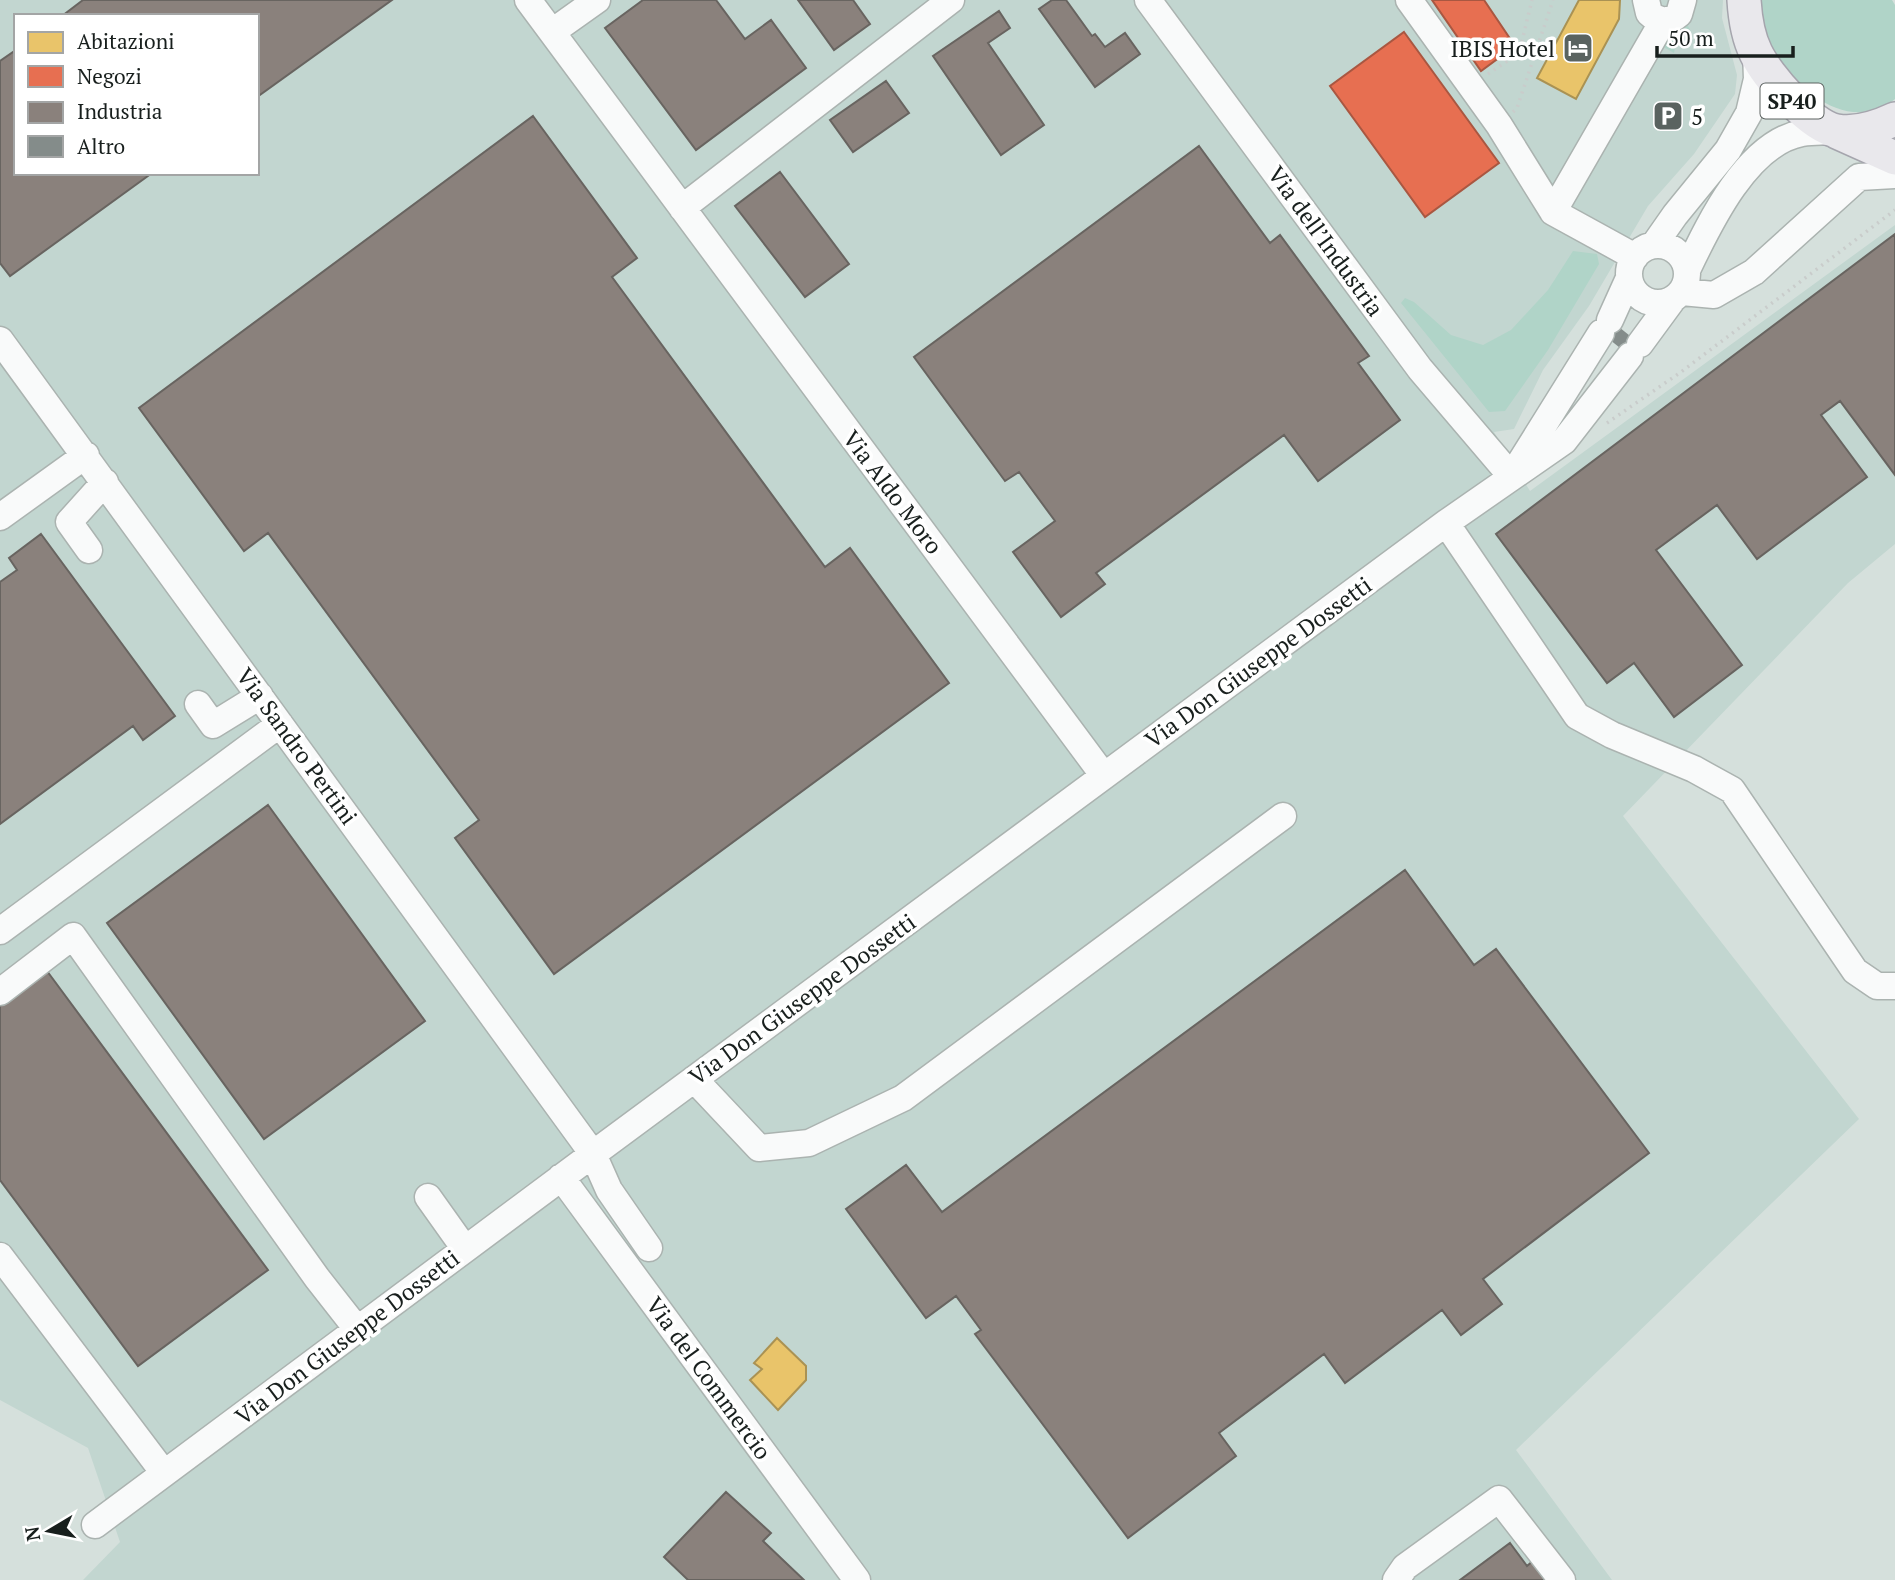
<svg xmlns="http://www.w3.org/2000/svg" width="1895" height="1580" font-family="'PT Serif',serif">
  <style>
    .built { fill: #c2d6d0; fill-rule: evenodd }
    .green { fill: #b0d4c8 }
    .homes { fill: #e9c46a; stroke: #aa9253; stroke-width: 2 }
    .shops { fill: #e76f51; stroke: #a95741; stroke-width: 2 }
    .industry { fill: #8a817c; stroke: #686460; stroke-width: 2 }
    .building { fill: #848c8a }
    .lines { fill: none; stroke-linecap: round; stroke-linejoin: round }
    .minor-casing { stroke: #abb3b0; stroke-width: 29 }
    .major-casing { stroke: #a5a5ad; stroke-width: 36 }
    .path { stroke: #c9cccb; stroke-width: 3.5; stroke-dasharray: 2 5; stroke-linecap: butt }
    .minor { stroke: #f9fafa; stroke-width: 26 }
    .major { stroke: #e9e8ec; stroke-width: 33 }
    .labels { text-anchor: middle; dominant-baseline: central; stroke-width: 7; stroke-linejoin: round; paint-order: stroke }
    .shield { fill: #fff; stroke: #5d6261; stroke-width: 2 }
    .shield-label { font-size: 21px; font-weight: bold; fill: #181f1d }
    .poi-label { font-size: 23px; fill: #181f1d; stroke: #fff; text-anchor: end }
    .street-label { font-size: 23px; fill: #181f1d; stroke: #fff }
  </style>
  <rect width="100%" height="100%" fill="#d5e0dc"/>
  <!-- built -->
  <path class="built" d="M0,0h1723l-1,18 15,57 -2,19 -41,60 -46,52 -59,100 -46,64 -29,59 -20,3 36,59 365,-266v319l-47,39 -225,233 236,303 -343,331 96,130h-1529l37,-38 -32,-94 -88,-48zM16,16h241v157h-241z"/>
  <!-- green -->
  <path class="green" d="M1757,0h135l3,5v94c-46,38 -106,-13 -126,-57 -6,-13 -9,-28 -12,-42z
    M1687,24l4,8 -3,6 -13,10 -1,5 -14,-8 5,-11z
    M1573,251l24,3 2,10 -51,86 -43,61 -16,1 -88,-109 4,-5 9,4 37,33 32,10 28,-15 37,-40z"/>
  <!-- homes -->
  <path class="homes" d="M1579,0h41l-1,19 -43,80 -39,-21z
    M777,1338l29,28v14l-28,30 -28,-30 12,-11 -8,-6z"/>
  <!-- shops -->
  <path class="shops" d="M1432,0h52l31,46 -34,25z
    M1404,32l95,131 -74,54 -95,-131z"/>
  <!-- industry -->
  <path class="industry" d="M83,0h309l-135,97v-81h-195z
    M643,0h73l29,39 26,-19 35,48 -110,82 -91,-122z
    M798,0h55l17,24 -36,26z
    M1052,0h14l26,36 3,-2 10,13 20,-14 15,21 -45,33 -56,-78z
    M999,11l11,17 -22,15 56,82 -43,30 -68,-99z
    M16,50v123h136l-142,103 -10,-13v-202z
    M886,81l23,32 -56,39 -23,-32z
    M533,116l104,142 -25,19 213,290 25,-19 99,135 -395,291 -99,-136 24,-18 -211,-287 -24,18 -105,-143z
    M1199,146l71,97 10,-8 89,121 -11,7 42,57 -82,61 -34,-46 -188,138 9,11 -44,33 -48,-65 42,-31 -36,-49 -14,9 -91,-124z
    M780,172l69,92 -44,33 -70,-91z
    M1895,234v241l-55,-74 -19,14 46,62 -110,82 -40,-54 -61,45 86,115 -68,52 -40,-54 -27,20 -111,-149z
    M41,534l134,182 -32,24 -10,-14 -133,98v-242l17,-12 -8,-12z
    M268,805l157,216 -161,118 -157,-216z
    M1405,870l69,95 22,-16 153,204 -166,126 19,25 -41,31 -19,-25 -97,73 -21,-29 -105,79 17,23 -108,82 -153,-204 6,-4 -25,-34 -30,22 -80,-109 60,-44 36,47z
    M47,971l221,299 -130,96 -138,-186v-174z
    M726,1492l45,41 -8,8 41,39h-116l-24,-23z
    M1510,1543l17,23 7,-6 14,20h-88z"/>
  <!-- building -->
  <path class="building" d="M1604,315l41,33 -10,12 -41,-33z"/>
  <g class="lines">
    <!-- minor casing -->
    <g class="minor-casing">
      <path id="minor" d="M528,0l576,776
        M1148,0l272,369 92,108
        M1409,0l90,125 54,87 82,45
        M1646,0l3,13c9,9 20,10 30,1l4,-14
        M552,32l45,-32
        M682,208l269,-208
        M1553,212l110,-191
        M1629 274a29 29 0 1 1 58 0a29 29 0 1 1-58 0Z
        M1654,245l21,-30 53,-65 21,-37 8,-34 -1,-26
        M1687,270c22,-46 60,-127 115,-137 11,-2 23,-1 33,-2
        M1682,292l32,3 40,-23 105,-95 36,-2
        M1610,320l19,-42
        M0,340l593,814 16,36 40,58
        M1640,344l33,-45
        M1518,466l83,-133
        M0,517l86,-62
        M1446,523l131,193 35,19 82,34 38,21 123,181 22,15h18
        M89,550l-20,-28 36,-40
        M198,704l15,21 47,-29
        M0,931l280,-207
        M0,992l73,-56 244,342 40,51
        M694,1079l65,69 50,-5 94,-45 380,-282
        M561,1177l296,403
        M428,1197l37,52
        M0,1256l164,217
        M95,1525l498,-371 853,-631 118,-82 66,-85
        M1396,1580l9,-13 94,-68 63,81"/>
    </g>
    <!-- major casing -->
    <g class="major-casing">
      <path id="major" d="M1744,0c1,17 4,37 12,53 11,23 55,74 81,78 19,3 41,-4 58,-12
        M1837,132l58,26"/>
    </g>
    <!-- path -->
    <path class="path" d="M1488,74l31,-21 13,-53
      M1513,112l4,-4 36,-108
      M1607,423l74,-51 214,-162"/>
    <!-- minor -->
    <use href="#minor" class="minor"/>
    <!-- major -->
    <use href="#major" class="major"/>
  </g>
  <!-- icons -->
  <defs>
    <g id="hotel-square" transform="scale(1.575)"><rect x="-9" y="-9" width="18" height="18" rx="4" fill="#5a6360" stroke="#fff"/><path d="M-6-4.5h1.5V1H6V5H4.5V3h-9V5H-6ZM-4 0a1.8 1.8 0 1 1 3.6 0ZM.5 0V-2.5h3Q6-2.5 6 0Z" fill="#fff"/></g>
    <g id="parking-square" transform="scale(1.575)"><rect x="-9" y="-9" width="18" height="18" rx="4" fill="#5a6360" stroke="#fff"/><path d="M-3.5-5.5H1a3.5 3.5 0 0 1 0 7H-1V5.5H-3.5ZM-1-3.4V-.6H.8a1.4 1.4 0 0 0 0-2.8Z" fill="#fff"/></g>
  </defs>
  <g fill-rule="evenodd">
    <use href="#hotel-square" x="1578" y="48"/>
    <use href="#parking-square" x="1668" y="116"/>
  </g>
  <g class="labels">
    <!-- shield labels -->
    <rect class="shield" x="1760.5" y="83.5" width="63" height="35" rx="5"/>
    <g class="shield-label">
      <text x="1792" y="101">SP40</text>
    </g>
    <!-- poi labels -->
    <g class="poi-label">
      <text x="1555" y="48">IBIS Hotel</text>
      <text x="1691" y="116" text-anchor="start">5</text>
    </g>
    <!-- street labels -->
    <g class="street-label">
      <text transform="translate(1326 241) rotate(54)">Via dell’Industria</text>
      <text transform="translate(893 492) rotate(53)">Via Aldo Moro</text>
      <text transform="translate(1258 662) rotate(-36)">Via Don Giuseppe Dossetti</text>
      <text transform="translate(297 746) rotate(54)">Via Sandro Pertini</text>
      <text transform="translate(802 999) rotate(-36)">Via Don Giuseppe Dossetti</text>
      <text transform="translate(347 1337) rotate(-37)">Via Don Giuseppe Dossetti</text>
      <text transform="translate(709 1378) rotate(54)">Via del Commercio</text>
    </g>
  </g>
  <!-- legend -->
  <rect x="14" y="14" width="245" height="161" fill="#ffffff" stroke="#a3a5a5" stroke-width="2"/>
  <rect x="28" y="32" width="35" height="21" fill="#e9c46a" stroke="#a3a5a5" stroke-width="2"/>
  <text x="77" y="49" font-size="21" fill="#181f1d">Abitazioni</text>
  <rect x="28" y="66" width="35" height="21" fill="#e76f51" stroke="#a3a5a5" stroke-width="2"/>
  <text x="77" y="84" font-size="21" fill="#181f1d">Negozi</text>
  <rect x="28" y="102" width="35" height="21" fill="#8a817c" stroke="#a3a5a5" stroke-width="2"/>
  <text x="77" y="119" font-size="21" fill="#181f1d">Industria</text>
  <rect x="28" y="136" width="35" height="21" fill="#848c8a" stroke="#a3a5a5" stroke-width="2"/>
  <text x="77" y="154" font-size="21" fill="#181f1d">Altro</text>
  <!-- north arrow -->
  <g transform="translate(49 1531) rotate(260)" stroke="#ffffff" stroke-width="5" paint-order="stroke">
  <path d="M0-5L12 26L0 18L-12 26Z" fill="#181f1d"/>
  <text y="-10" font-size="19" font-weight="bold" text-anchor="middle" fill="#181f1d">N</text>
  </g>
  <!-- scale -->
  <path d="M1657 46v10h136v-10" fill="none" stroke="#181f1d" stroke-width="3.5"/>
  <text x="1668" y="46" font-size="21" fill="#181f1d" stroke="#ffffff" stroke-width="5" paint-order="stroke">50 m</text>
</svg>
